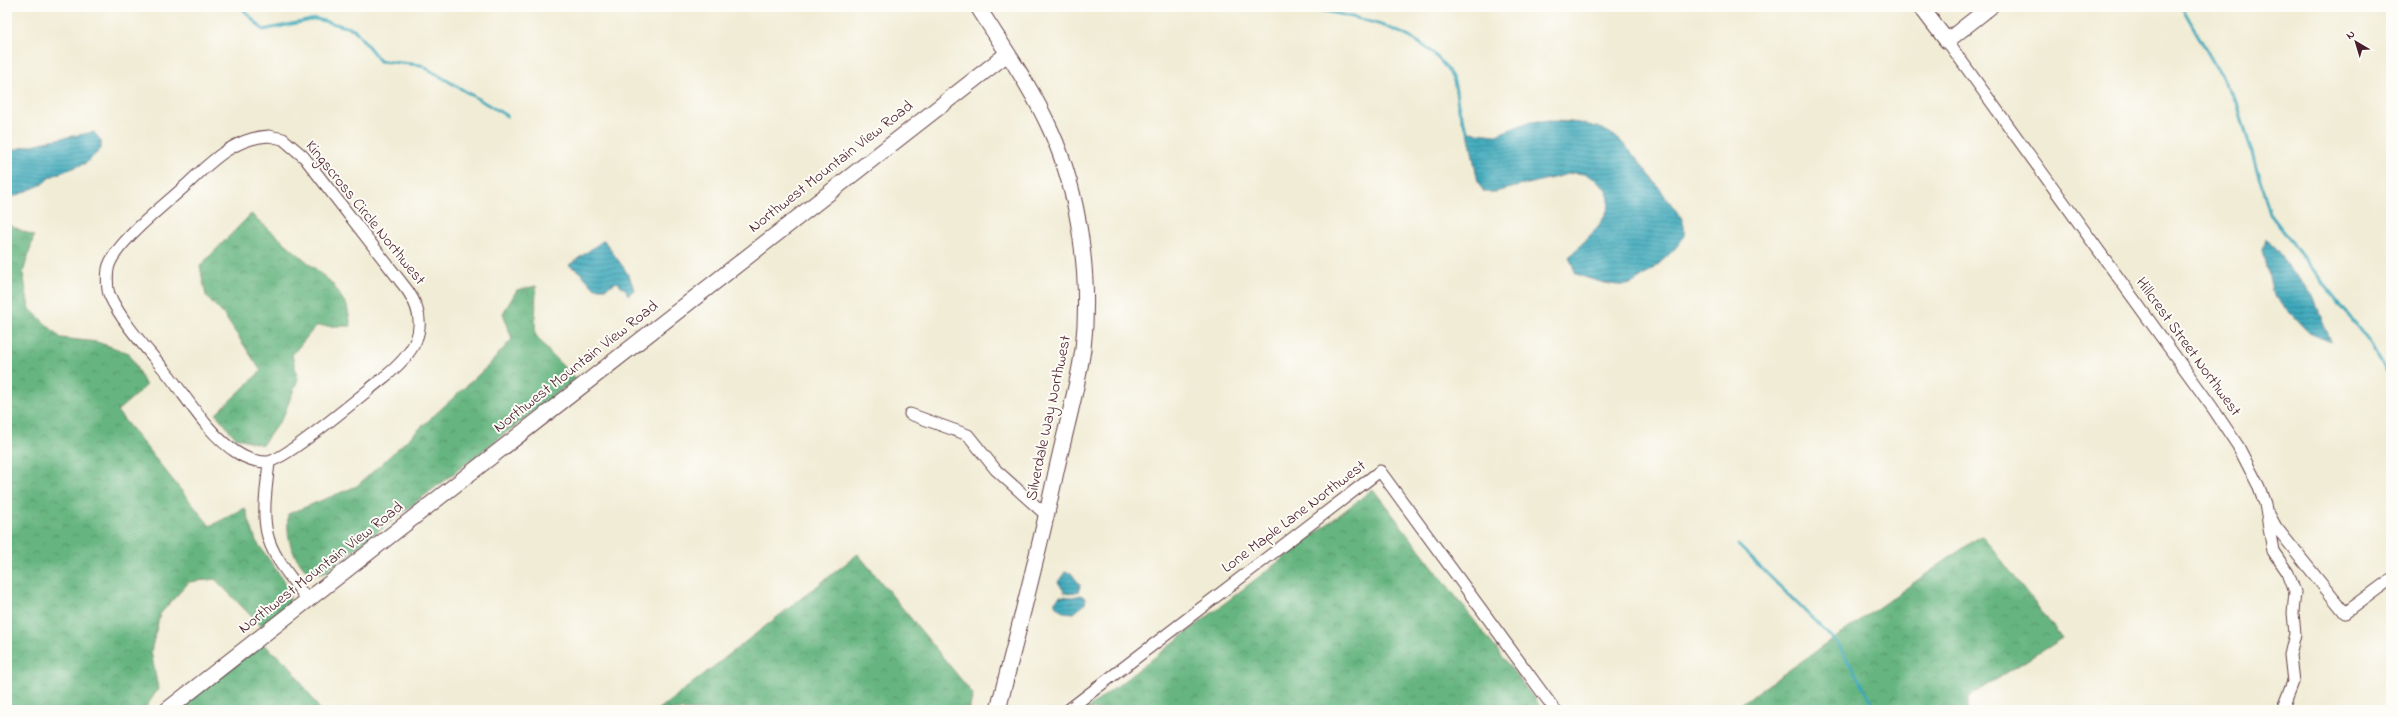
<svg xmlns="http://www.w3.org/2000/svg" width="2398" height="717" font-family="'Indie Flower',sans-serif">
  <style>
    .forest { fill: url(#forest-crowns); stroke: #586a56 }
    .water { fill: url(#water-rules); stroke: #436473 }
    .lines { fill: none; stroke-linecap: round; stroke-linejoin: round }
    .stream { stroke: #3ca9bb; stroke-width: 3 }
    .street-casing { stroke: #633e44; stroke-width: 13 }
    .secondary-casing { stroke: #633e44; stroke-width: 17 }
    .street { stroke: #fff; stroke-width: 11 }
    .secondary { stroke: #fff; stroke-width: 15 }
    .labels { text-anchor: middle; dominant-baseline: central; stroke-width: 4; stroke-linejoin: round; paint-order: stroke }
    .street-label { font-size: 16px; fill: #4a1f2b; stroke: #fdfcf7 }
  </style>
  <defs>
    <pattern id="forest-crowns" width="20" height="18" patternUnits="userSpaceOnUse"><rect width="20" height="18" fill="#66b580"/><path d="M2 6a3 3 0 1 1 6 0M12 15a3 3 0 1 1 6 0" fill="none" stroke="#569369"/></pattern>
    <pattern id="water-rules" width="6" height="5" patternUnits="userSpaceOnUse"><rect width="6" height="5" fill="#3ca9bb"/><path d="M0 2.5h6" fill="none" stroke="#348998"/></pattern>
  </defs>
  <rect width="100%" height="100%" fill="#fdfcf7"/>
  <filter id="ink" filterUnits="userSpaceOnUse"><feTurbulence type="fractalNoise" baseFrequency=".025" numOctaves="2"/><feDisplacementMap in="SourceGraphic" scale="8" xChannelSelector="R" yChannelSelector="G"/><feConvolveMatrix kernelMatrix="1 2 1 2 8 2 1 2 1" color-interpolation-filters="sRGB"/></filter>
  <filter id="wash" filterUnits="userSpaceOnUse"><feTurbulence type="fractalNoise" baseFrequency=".012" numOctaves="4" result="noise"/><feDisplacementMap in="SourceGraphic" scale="16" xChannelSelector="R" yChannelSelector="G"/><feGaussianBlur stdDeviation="0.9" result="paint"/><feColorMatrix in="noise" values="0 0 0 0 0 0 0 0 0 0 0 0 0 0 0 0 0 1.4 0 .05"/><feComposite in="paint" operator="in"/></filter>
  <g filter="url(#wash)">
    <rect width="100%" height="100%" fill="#f1ecd5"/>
    <!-- forest -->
    <path class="forest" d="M251,214l81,69 15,23 4,20h-35l-24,29 6,24 -15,38 -21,28 -27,-8 -19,-23 45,-43 -37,-56 -18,-19 -6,-30z
      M7,224l27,12 -11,37 6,35 32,30 36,4 32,11 17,33 -29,25 93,115 35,-18 11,33 33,47 1,14 -29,24 -46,-47 -26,3 -29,32 -9,37 7,38 -14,21h-137z
      M536,286l-1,48 15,19 26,26 -252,194h-15c-19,-20 -22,-32 -21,-59l69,-28 131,-120 24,-27 -9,-26 14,-23z
      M1373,489l170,221h-457z
      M1982,535l80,103 -94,59v13h-236z
      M858,554l115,140 -4,16h-311z
      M259,641l30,24 31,45h-152z"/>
    <!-- water -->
    <path class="water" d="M1531,121c25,0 57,-1 79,12 21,12 54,63 71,84 3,7 5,14 2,21 -6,12 -44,45 -56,47 -13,2 -38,-6 -51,-11l-7,-17c16,-18 57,-49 32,-73 -9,-8 -17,-11 -28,-11l-78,19h-11l-6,-10 -10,-50 28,3z
      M94,132l7,9v8l-15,14 -36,14 -7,7 -30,13 -6,-2v-42l2,-2 43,-11z
      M2266,238l47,58 18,46 -22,-9 -36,-38 -10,-46z
      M604,240c10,17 26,31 30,50l-6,5 -2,-5 -9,-8 -11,6h-12l-13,-15 -12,-8z
      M1065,572l6,1 9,12 -1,6 -10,3 -4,-1 -7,-11z
      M1081,595l5,4 -1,5 -11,9 -11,-1 -8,-7v-4l5,-5 12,1z"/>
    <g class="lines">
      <!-- stream -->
      <path class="stream" d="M241,7l22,23 53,-11 38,10 26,32 41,4 86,51
        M1306,7c52,12 119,19 147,72 4,10 3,20 6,30 2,8 6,15 9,23
        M2182,7l56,99 32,108 99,128 17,30
        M1738,545l100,99 39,66"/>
    </g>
  </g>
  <g filter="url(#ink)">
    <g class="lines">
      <!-- street casing -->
      <g class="street-casing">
        <path id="street" d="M1947,41l265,366 26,39 21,41 6,17 8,47 15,22 7,19 -2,21 2,21 -5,21 3,27 -11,28
          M269,136l14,3 21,18 104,134c25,37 5,64 -26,88 -18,14 -97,82 -115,83 -10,0 -22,-4 -31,-10 -28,-18 -48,-53 -69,-79 -20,-24 -45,-50 -58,-79 -2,-6 -2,-19 -1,-25 4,-24 58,-65 76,-82 25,-23 48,-49 85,-51z
          M910,414l58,21 28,35 51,46
          M269,462c-2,22 -7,49 -2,71 5,25 27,47 41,68
          M2269,514l7,13 69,86 46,-34
          M1068,710l312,-239 175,239"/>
      </g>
      <!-- secondary casing -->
      <g class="secondary-casing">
        <path id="secondary" d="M978,7c25,40 54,81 73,124 29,64 40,149 32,218 -6,42 -18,82 -27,123 -17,80 -38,159 -58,238
          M1921,7l26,34 43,-34
          M167,710l840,-656"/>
      </g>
      <!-- street -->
      <use href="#street" class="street"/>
      <!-- secondary -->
      <use href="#secondary" class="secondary"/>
    </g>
  </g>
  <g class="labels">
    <!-- street labels -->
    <g class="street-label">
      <text transform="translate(831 167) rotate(-38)">Northwest Mountain View Road</text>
      <text transform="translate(365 213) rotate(51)">Kingscross Circle Northwest</text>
      <text transform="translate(2188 347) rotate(54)">Hillcrest Street Northwest</text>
      <text transform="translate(576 367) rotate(-38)">Northwest Mountain View Road</text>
      <text transform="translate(1049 418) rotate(-78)">Silverdale Way Northwest</text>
      <text transform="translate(1294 517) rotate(-37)">Lone Maple Lane Northwest</text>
      <text transform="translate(321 568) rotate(-38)">Northwest Mountain View Road</text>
    </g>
  </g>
  <!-- margin -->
  <rect width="2398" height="717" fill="none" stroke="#fdfcf7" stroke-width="24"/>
  <!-- north arrow -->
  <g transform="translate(2356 42) rotate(322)" stroke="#fdfcf7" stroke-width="3" paint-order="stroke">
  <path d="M0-3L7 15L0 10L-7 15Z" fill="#4a1f2b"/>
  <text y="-6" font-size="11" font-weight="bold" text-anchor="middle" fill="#4a1f2b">N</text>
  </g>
</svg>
